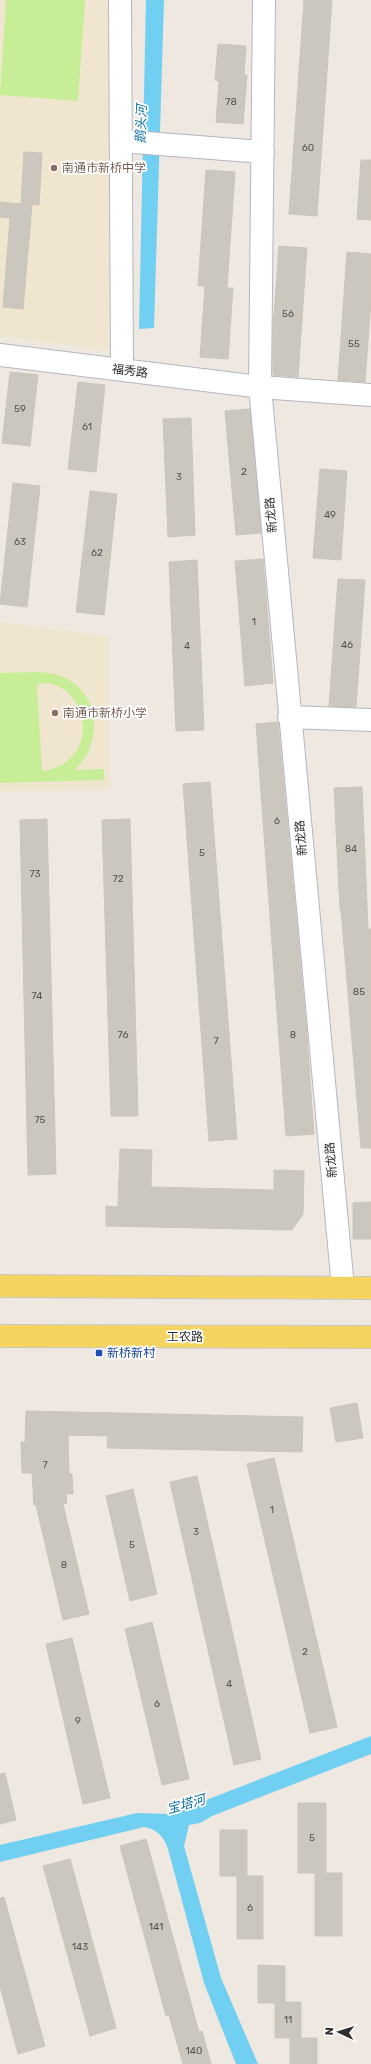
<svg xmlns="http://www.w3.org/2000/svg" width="371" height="2064" font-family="Rubik,'Noto Sans SC',sans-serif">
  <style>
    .education { fill: #f0e6cf }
    .pitch { fill: #c8ed97; fill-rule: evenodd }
    .water { fill: #71cff2 }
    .building { fill: #cbc6be; stroke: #cbc5b9 }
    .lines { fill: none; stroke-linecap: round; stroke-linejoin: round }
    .minor-casing { stroke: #b3b6c1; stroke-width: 24 }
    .major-casing { stroke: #c8c8c8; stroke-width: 24 }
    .minor { stroke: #fff; stroke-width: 22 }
    .major { stroke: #f5d35f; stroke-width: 22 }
    .education-dot { fill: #8d6e63; stroke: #fff; stroke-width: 1.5 }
    .transit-dot { fill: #1a4fb4; stroke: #fff; stroke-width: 1.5 }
    .labels { text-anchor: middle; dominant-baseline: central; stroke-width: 3.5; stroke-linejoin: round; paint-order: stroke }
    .number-label { font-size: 10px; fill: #545351 }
    .education-label { font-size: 12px; fill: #785e54; stroke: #fff; text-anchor: start }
    .street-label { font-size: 12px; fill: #2d2d2d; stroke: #fff }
    .transit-label { font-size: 12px; fill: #164399; stroke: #fff; text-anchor: start }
    .water-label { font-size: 13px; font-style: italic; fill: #0a6fa5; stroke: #fff }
  </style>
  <rect width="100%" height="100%" fill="#efe8e0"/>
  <!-- education -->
  <path class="education" d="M0,0h109v351l-109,-15z
    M0,622l109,14 1,154 -110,1z"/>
  <!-- pitch -->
  <path class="pitch" d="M6,0h79l-7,101 -78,-6z
    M40,672c9,1 18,2 27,7 35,18 35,67 7,91l30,-1v11l-104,3v-110zM37,684c49,-9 70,78 5,87z"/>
  <!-- water -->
  <path class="water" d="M146,0h18l-10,328 -15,1z
    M371,1736v18l-159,62 -12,7 -11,2 -5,21 37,132 37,86h-22l-32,-81 -36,-134c-4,-12 -11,-20 -24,-22l-144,35v-17l137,-32 33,1z"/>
  <!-- building -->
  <path class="building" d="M304,0h28l-15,216 -28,-2z
    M218,44l28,2 -2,29h3l-4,49 -27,-2 3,-41 -4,-1z
    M24,152l18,1 -3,52 -11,-1 4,1 -9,104 -20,-2 7,-89 -10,-1v-15l21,2z
    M361,160h10v60l-14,-1z
    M206,170l29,2 -8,116h6l-5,71 -28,-2 5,-71h-7z
    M279,246l28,2 -9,129 -25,-2v-46z
    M347,252l24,2v47l-6,81 -27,-2z
    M10,372l28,3 -8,71 -28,-3z
    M78,382l27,3 -9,87 -28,-3z
    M250,409l11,124 -25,2 -11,-124z
    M191,418l4,117 -27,2 -5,-118z
    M320,469l27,2 -6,89 -28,-2z
    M13,483l27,3 -13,121 -27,-3z
    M90,491l27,3 -13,121 -28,-3z
    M263,559l10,124 -28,3 -10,-125z
    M197,560l7,170 -28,1 -7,-169z
    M338,579l27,1 -9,127 -27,-1z
    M278,722l28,302 8,110 -28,2 -30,-412z
    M210,782l27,357 -28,2 -26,-357z
    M362,787l6,142h3v219h-10l-20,-238h-1l-6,-122z
    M47,819l9,355 -28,1 -8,-355z
    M130,819l8,297h-27l-9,-296z
    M120,1149l32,1 -1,37 123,3v-20l30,1 -1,43 -11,16 -186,-4v-20l12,1z
    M371,1202v37h-18v-36z
    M357,1403l6,35 -27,4 -6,-34z
    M26,1411l277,6 -1,35 -195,-4 1,-12 -40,-1 1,39h3l1,20h-7l1,9 -4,1 26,110 -26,6 -27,-115h-2l-2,-32h-10l-1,-31h4z
    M274,1458l63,269 -27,6 -63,-269z
    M197,1476l64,283 -27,6 -64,-283z
    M133,1489l24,105 -27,7 -24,-105z
    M152,1622l37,157 -27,6 -37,-156z
    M72,1638l38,160 -27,6 -37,-160z
    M5,1773l11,47 -16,4v-50z
    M298,1803h28v70h16v63h-27v-63h-17z
    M220,1830h27v46h16v63h-26v-63h-17z
    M146,1839l53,193 3,-1 9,33h-28l-14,-49 -3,1 -46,-170z
    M70,1859l46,169 -26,8 -47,-170z
    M4,1897l41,149 -27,8 -18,-68v-88z
    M258,1965l27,1v36h16v36h16v26h-27v-26h-15v-35h-17z"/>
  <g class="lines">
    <!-- minor casing -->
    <g class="minor-casing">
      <path id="minor" d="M120,0l2,370
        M264,0l-4,387 83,901
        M121,141l142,11
        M0,355l260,32 111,8
        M289,717l82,3"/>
    </g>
    <!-- major casing -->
    <g class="major-casing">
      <path id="major" d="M0,1286l371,2
        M0,1336l371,1"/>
    </g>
    <!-- minor -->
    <use href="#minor" class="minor"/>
    <!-- major -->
    <use href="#major" class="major"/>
  </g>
  <!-- markers -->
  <g class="education-dot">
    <circle cx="54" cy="168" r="4"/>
    <circle cx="55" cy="713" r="4"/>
  </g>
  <rect class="transit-dot" x="95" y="1349" width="8" height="8" rx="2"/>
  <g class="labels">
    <!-- number labels -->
    <g class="number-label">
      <text x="231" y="102">78</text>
      <text x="308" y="148">60</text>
      <text x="288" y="314">56</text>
      <text x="354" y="344">55</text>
      <text x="20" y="409">59</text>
      <text x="87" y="427">61</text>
      <text x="244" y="472">2</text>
      <text x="179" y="477">3</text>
      <text x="330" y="515">49</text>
      <text x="20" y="542">63</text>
      <text x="97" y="553">62</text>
      <text x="254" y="622">1</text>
      <text x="347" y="645">46</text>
      <text x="187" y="646">4</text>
      <text x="277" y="821">6</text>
      <text x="351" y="849">84</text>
      <text x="202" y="853">5</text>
      <text x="35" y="874">73</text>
      <text x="118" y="879">72</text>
      <text x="359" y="992">85</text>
      <text x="37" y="996">74</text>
      <text x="123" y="1035">76</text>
      <text x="293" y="1035">8</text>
      <text x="216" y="1041">7</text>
      <text x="40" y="1120">75</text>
      <text x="45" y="1465">7</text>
      <text x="272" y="1510">1</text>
      <text x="196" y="1532">3</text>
      <text x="132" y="1545">5</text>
      <text x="64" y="1565">8</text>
      <text x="305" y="1652">2</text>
      <text x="229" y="1684">4</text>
      <text x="157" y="1704">6</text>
      <text x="78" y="1721">9</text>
      <text x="312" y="1838">5</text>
      <text x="250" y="1908">6</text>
      <text x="156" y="1927">141</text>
      <text x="80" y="1947">143</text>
      <text x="288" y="2020">11</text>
      <text x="194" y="2051">140</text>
    </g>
    <!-- education labels -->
    <g class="education-label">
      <text x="62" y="168">南通市新桥中学</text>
      <text x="63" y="713">南通市新桥小学</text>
    </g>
    <!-- street labels -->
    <g class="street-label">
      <text transform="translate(130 371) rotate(7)">福秀路</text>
      <text transform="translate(271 515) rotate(-95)">新龙路</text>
      <text transform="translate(301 838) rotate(-95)">新龙路</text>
      <text transform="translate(331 1160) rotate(-95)">新龙路</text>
      <text x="185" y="1337">工农路</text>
    </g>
    <!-- transit labels -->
    <g class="transit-label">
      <text x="107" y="1353">新桥新村</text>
    </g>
    <!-- water labels -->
    <g class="water-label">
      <text transform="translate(141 124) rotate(-88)">鹅头河</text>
      <text transform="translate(186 1804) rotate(-15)">宝塔河</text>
    </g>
  </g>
  <!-- north arrow -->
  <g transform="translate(339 2032) rotate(274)" stroke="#ffffff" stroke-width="3" paint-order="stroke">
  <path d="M0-3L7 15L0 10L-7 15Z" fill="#2d2d2d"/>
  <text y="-6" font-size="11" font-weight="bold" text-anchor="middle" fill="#2d2d2d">N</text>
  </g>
</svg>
